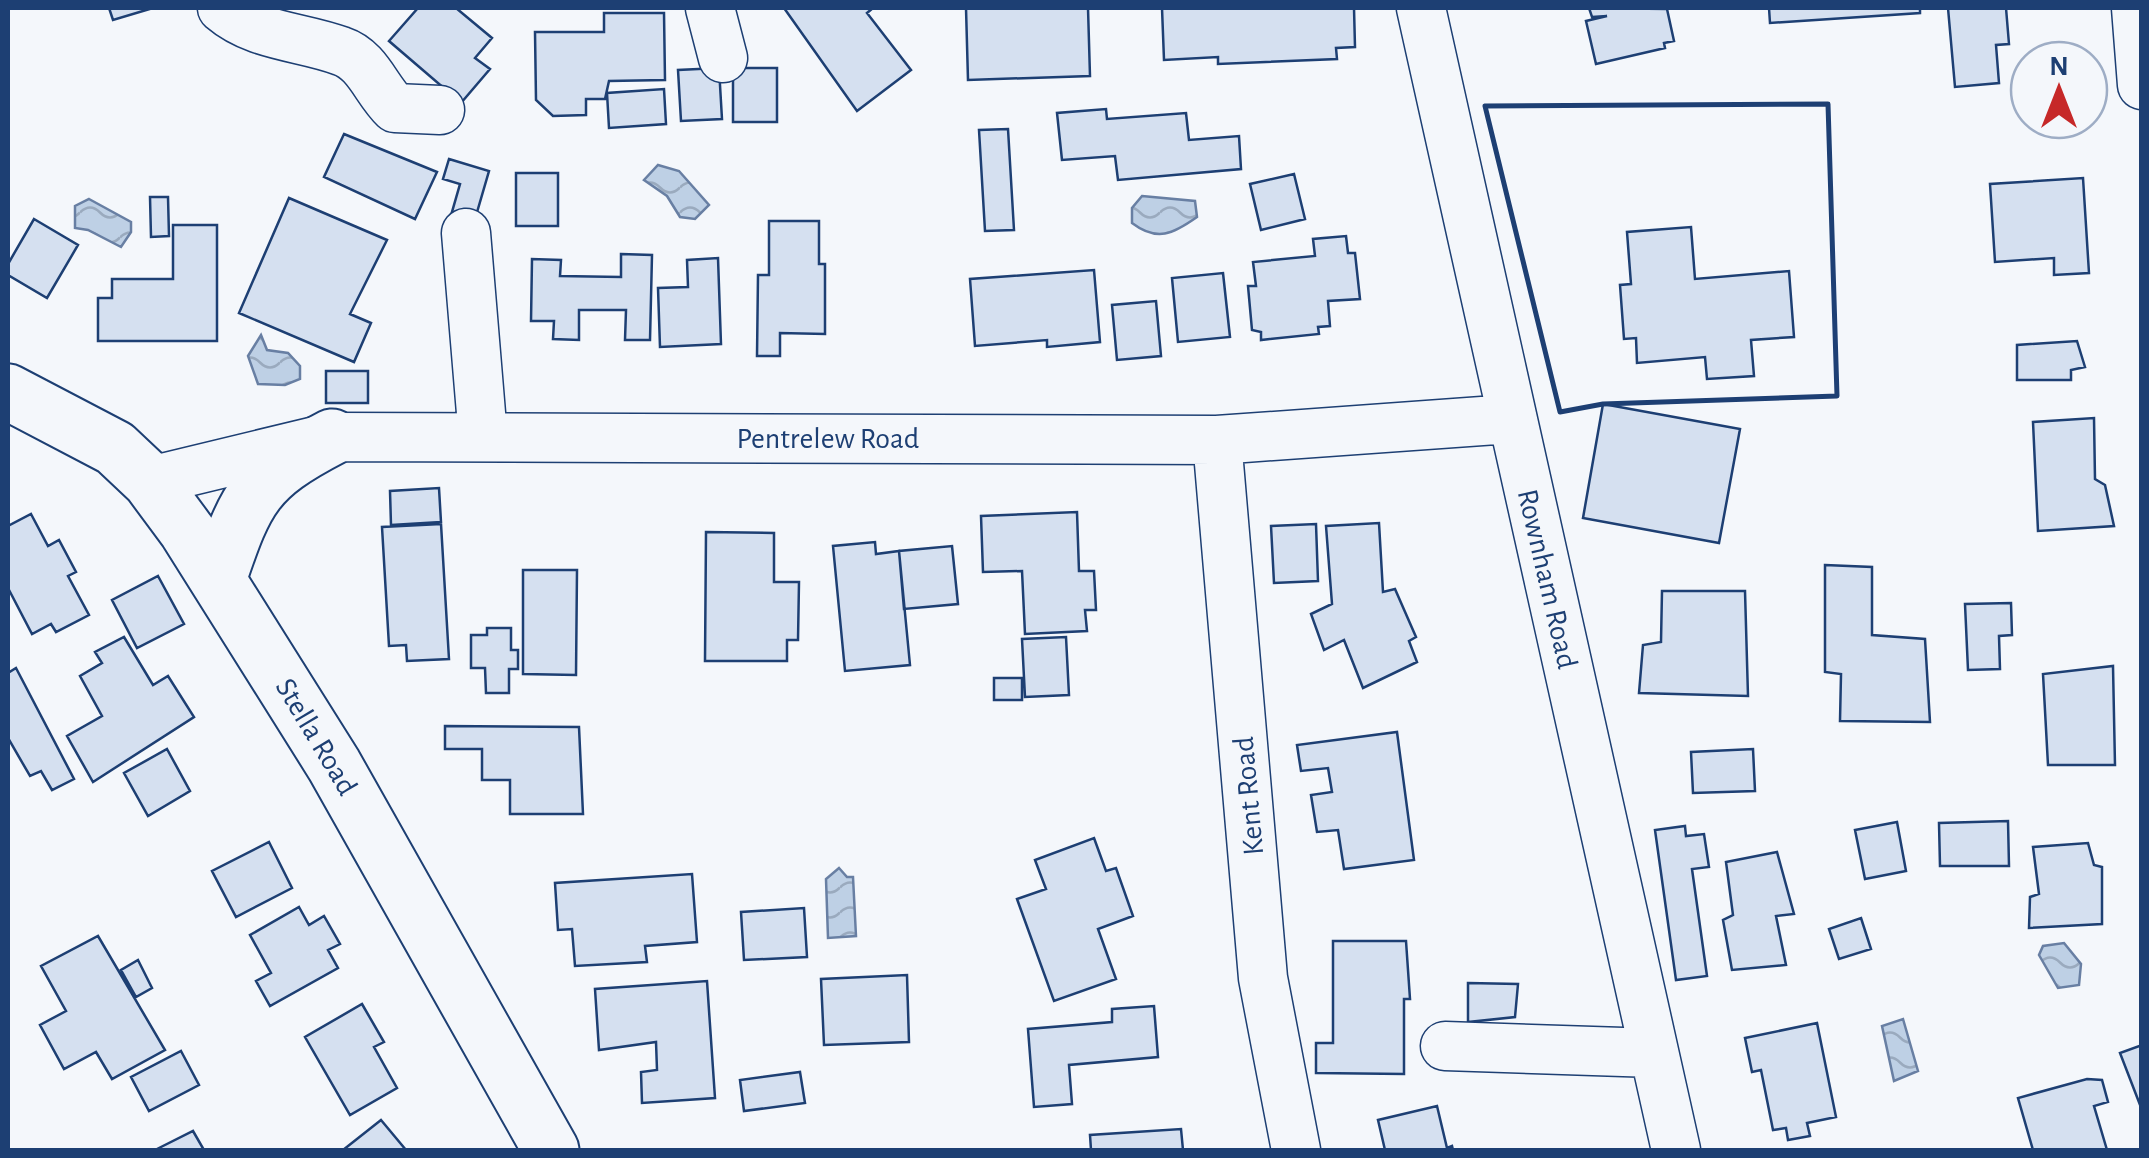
<svg xmlns="http://www.w3.org/2000/svg" width="2149" height="1158" font-family="'Alegreya Sans',sans-serif">
  <style>
    .water { fill: url(#water-waves); stroke: #687fa3; stroke-width: 2.5 }
    .building { fill: #d5e0f0; stroke: #1d3f73; stroke-width: 2.5 }
    .lines { fill: none; stroke-linecap: round; stroke-linejoin: round }
    .minor-casing { stroke: #1d3f73; stroke-width: 51 }
    .major-casing { stroke: #1d3f73; stroke-width: 59 }
    .minor { stroke: #f4f7fb; stroke-width: 48 }
    .major { stroke: #f4f7fb; stroke-width: 55 }
    .wall { stroke: #1d3f73; stroke-width: 5 }
    .labels { text-anchor: middle; dominant-baseline: central; stroke-width: 8; stroke-linejoin: round; paint-order: stroke }
    .street-label { font-size: 30px; fill: #1d3f73; stroke: #f4f7fb }
  </style>
  <defs>
    <pattern id="water-waves" width="16" height="10" patternUnits="userSpaceOnUse" patternTransform="scale(2.5)"><rect width="16" height="10" fill="#bed0e5"/><path d="M0 5q4-4 8 0t8 0" fill="none" stroke="#9aaabe"/></pattern>
  </defs>
  <rect width="100%" height="100%" fill="#f4f7fb"/>
  <!-- water -->
  <path class="water" d="M658,165l21,6 30,34 -14,14 -15,-2 -13,-21 -23,-16z
    M1142,196l53,5 2,16c-24,17 -40,25 -65,6v-15z
    M89,199l42,23v10l-10,15 -33,-17 -13,-2v-22z
    M261,335l6,15 21,3 12,13v13l-15,6 -27,-1 -10,-28z
    M839,868l8,9h6l3,59 -28,2 -2,-59z
    M2064,943l17,21 -2,21 -21,3 -19,-33 4,-9z
    M1903,1019l15,52 -24,10 -12,-55z"/>
  <!-- building -->
  <path class="building" d="M109,8h44l-40,12z
    M418,8h38l36,30 -17,20 15,11 -35,41 -10,-21 -56,-48z
    M784,8h89l-6,5 44,57 -54,41z
    M966,8h122l2,68 -122,4z
    M1162,8h192l1,39 -19,1 1,11 -119,5v-7l-54,3z
    M1589,8l78,1 7,32 -10,2 1,5 -69,16 -10,-43 21,-5 -15,1z
    M1769,8h151v5l-150,10z
    M1948,8h58l3,36 -13,1 3,38 -44,4z
    M604,13h60l1,67 -56,1 -4,18h-19v16l-33,1 -17,-16 -1,-68h69z
    M719,68l3,51 -41,2 -3,-51z
    M733,68h44v54h-44z
    M664,89l2,35 -57,4 -2,-35z
    M1106,109l1,10 79,-6 3,27 50,-4 2,33 -123,11 -3,-24 -53,4 -5,-47z
    M1008,129l6,101 -29,1 -6,-101z
    M344,134l93,38 -22,47 -91,-42z
    M449,159l40,12 -16,55 -23,-7 10,-35 -17,-5z
    M516,173h42v53h-42z
    M1294,174l11,45 -44,11 -11,-46z
    M2083,178l6,95 -35,2v-17l-59,4 -5,-78z
    M150,197h18l1,39 -18,1z
    M289,198l98,42 -37,74 21,9 -17,39 -115,-49z
    M34,219l44,26 -31,53 -39,-23v-11z
    M769,221h50v43h6v70l-45,-1v23h-23l1,-81h11z
    M173,225h44v116h-119v-43h14v-19h61z
    M1691,227l4,52 94,-8 5,66 -43,3 3,36 -47,3 -2,-22 -68,6 -1,-25 -12,1 -4,-54 11,-1 -4,-52z
    M1346,236l2,17h7l5,46 -32,2 2,25 -12,1 1,7 -58,6v-8l-9,-2 -4,-44h8l-3,-24 62,-6 -2,-17z
    M621,254l31,1 -2,85h-25l1,-30h-47v30l-26,-1 1,-18h-23l1,-62 29,1 -1,16 61,1z
    M718,258l3,86 -61,3 -2,-59 30,-1 -1,-27z
    M1094,270l6,72 -53,5v-7l-72,6 -5,-67z
    M1223,273l7,64 -52,5 -6,-64z
    M1156,301l5,55 -44,4 -5,-55z
    M2077,341l8,26 -14,3v10h-54v-35z
    M326,371h42v32h-42z
    M1603,404l137,25 -21,114 -136,-25z
    M2094,418l1,61 10,6 9,41 -76,5 -5,-109z
    M439,488l2,34 -50,3 -1,-34z
    M1077,512l2,59h15l2,39h-11l2,21 -62,3 -3,-63 -39,1 -2,-56z
    M31,514l17,32 11,-6 17,32 -8,4 21,39 -33,17 -5,-8 -19,10 -24,-46v-62z
    M1379,523l4,69 12,-3 21,48 -7,4 8,21 -54,26 -19,-48 -20,10 -13,-36 21,-10 -6,-78z
    M441,524l8,135 -42,2 -1,-16 -17,1 -7,-119z
    M1316,524l2,57 -44,2 -3,-57z
    M706,532l68,1v49h25l-1,58h-11v21h-82z
    M875,542l1,12 23,-3 11,114 -65,6 -12,-125z
    M952,546l6,58 -54,5 -5,-58z
    M1825,565l47,2v68l53,4 5,83 -90,-1 1,-47 -16,-2z
    M523,570h54l-1,105 -53,-1z
    M158,576l26,48 -47,24 -25,-48z
    M1662,591h83l3,105 -109,-3 4,-48 18,-3z
    M2011,603l1,32 -13,1 1,33 -32,1 -3,-66z
    M487,628h24v22h7v19h-9v24h-23l-1,-25h-14v-33h16z
    M124,637l29,48 15,-9 26,41 -101,65 -26,-46 35,-20 -22,-40 22,-13 -7,-11z
    M1066,637l3,58 -44,2 -3,-58z
    M2113,666l2,99h-67l-5,-91z
    M16,668l58,111 -22,11 -11,-19 -11,5 -22,-38v-65z
    M994,678h28v22h-28z
    M445,726l134,1 4,87h-73v-34h-28v-31h-37z
    M1397,732l17,128 -70,9 -6,-39 -21,2 -6,-37 21,-3 -4,-24 -27,3 -4,-26z
    M167,749l23,42 -42,25 -24,-43z
    M1753,749l2,42 -62,2 -2,-41z
    M2008,821l1,45h-69l-1,-43z
    M1897,822l9,49 -41,8 -10,-49z
    M1685,826l1,10 18,-2 5,33 -17,2 15,107 -31,4 -21,-150z
    M1094,838l12,33 10,-3 17,48 -35,13 18,50 -62,22 -37,-102 29,-10 -11,-29z
    M269,842l23,46 -56,29 -24,-46z
    M2088,843l6,22 8,2v57l-73,4 1,-31 9,-3 -6,-47z
    M1777,852l17,62 -18,2 10,49 -54,5 -9,-50 10,-5 -7,-53z
    M692,874l5,68 -52,4 2,16 -72,4 -3,-37 -14,1 -3,-47z
    M299,907l10,18 15,-9 16,28 -12,6 10,18 -68,38 -14,-25 15,-8 -21,-38z
    M804,908l3,49 -63,3 -3,-48z
    M1861,918l10,31 -32,10 -10,-30z
    M98,936l67,114 -53,29 -16,-27 -32,17 -24,-44 26,-14 -25,-45z
    M1333,941h73l4,58h-6v75l-88,-1v-30h17z
    M138,960l14,28 -16,9 -15,-27z
    M907,975l2,67 -85,3 -3,-66z
    M707,981l8,117 -73,5 -1,-31 16,-2 -1,-28 -57,8 -4,-61z
    M1468,983l50,1 -3,33 -47,5z
    M362,1004l22,38 -10,5 23,41 -47,27 -45,-78z
    M1154,1006l4,51 -89,8 3,39 -38,3 -6,-78 84,-7v-13z
    M1817,1023l19,94 -29,6 3,13 -22,4 -2,-12 -13,2 -12,-60 -9,2 -7,-34z
    M2142,1045v65l-22,-57z
    M181,1051l18,34 -50,26 -18,-34z
    M800,1072l5,31 -61,8 -4,-31z
    M2087,1079l15,1 6,22 -14,4 13,44h-74l-15,-52z
    M1437,1106l10,42 5,-2 1,4h-68l-7,-30z
    M381,1120l25,30h-63z
    M1181,1129l2,21h-92l-1,-15z
    M193,1131l11,19h-49z"/>
  <g class="lines">
    <!-- minor casing -->
    <g class="minor-casing">
      <path id="minor" d="M222,8c34,29 79,28 119,43 27,9 35,39 54,57l45,2
        M710,8l13,50
        M1421,8l255,1142
        M2136,8l6,77
        M466,233l17,204
        M1217,440l46,538 33,172
        M150,481l182,-44 885,3 293,-21
        M1445,1046l209,7"/>
    </g>
    <!-- major casing -->
    <g class="major-casing">
      <path id="major" d="M8,392l107,56 35,33 37,50 147,234 217,385
        M219,577c27,-80 36,-100 113,-140"/>
    </g>
    <!-- minor -->
    <use href="#minor" class="minor"/>
    <!-- major -->
    <use href="#major" class="major"/>
    <!-- wall -->
    <path class="wall" d="M1828,104l9,292 -234,8 -43,8 -75,-306z"/>
  </g>
  <g class="labels">
    <!-- street labels -->
    <g class="street-label">
      <text x="828" y="439">Pentrelew Road</text>
      <text transform="translate(1547 579) rotate(77)">Rownham Road</text>
      <text transform="translate(316 737) rotate(59)">Stella Road</text>
      <text transform="translate(1249 796) rotate(-95)">Kent Road</text>
    </g>
  </g>
  <!-- border -->
  <rect width="2149" height="1158" fill="none" stroke="#1d3f73" stroke-width="20"/>
  <!-- north arrow -->
  <g transform="translate(2059 90)"><circle r="48" fill="#f4f7fb" stroke="#9eadc5" stroke-width="2.5"/>
  <path d="M0-8L18 38L0 25L-18 38Z" fill="#c62828"/>
  <text y="-15" font-size="28" font-weight="bold" text-anchor="middle" fill="#1d3f73">N</text>
  </g>
</svg>
